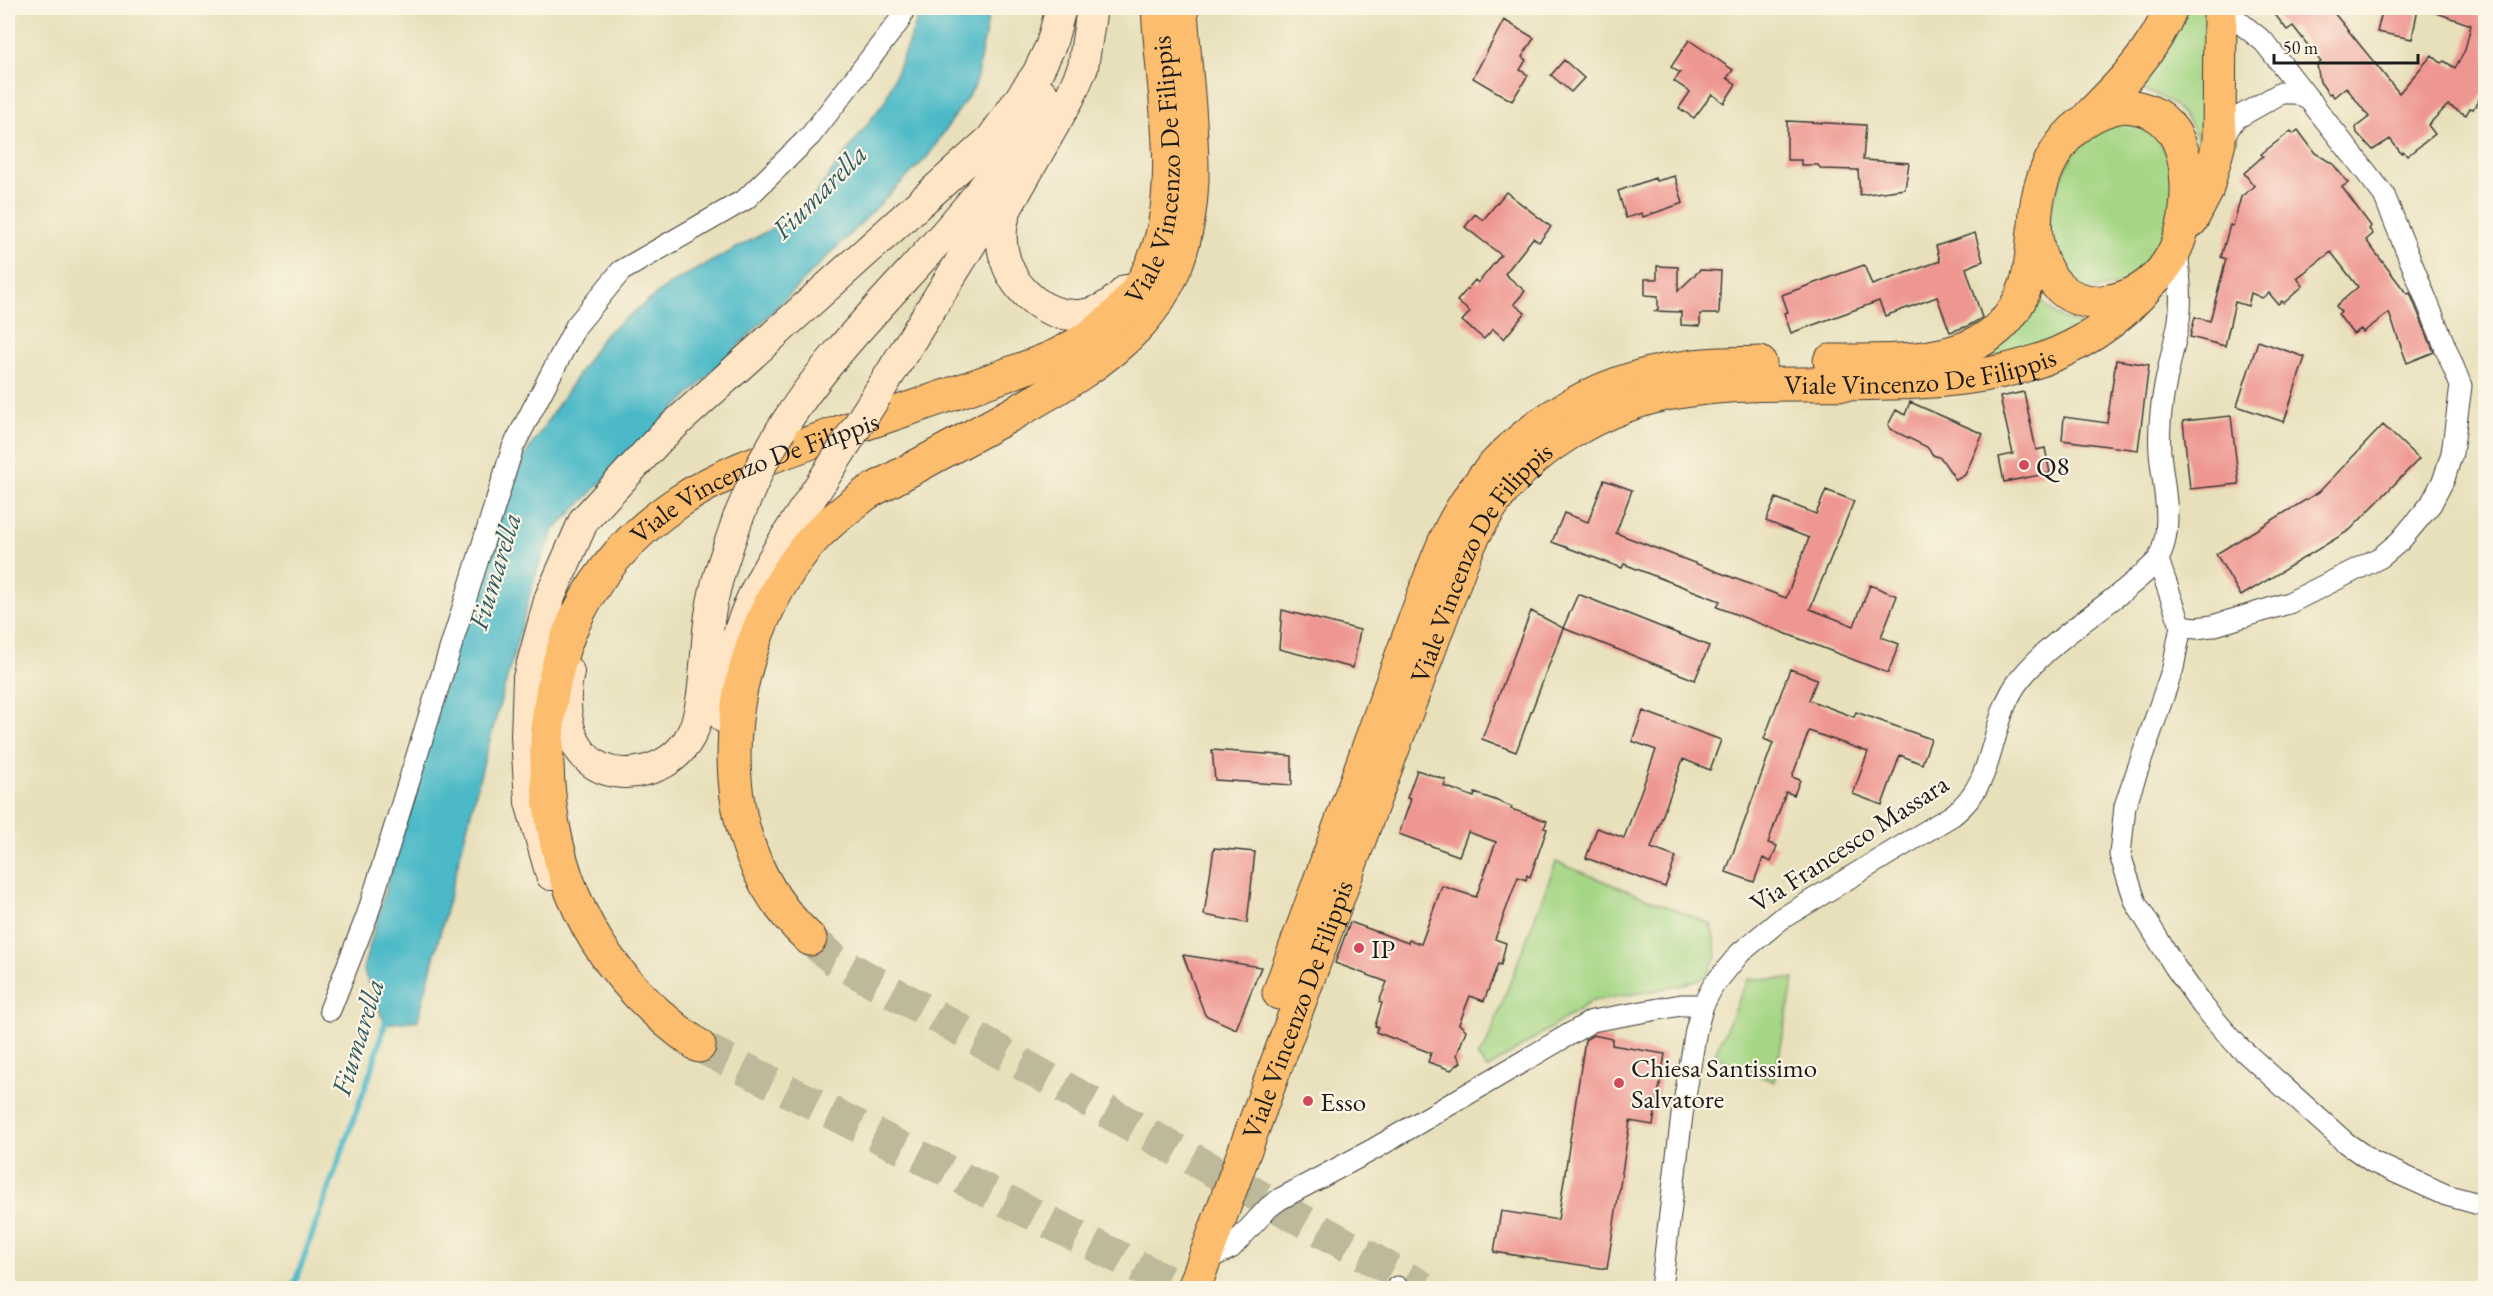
<svg xmlns="http://www.w3.org/2000/svg" width="2493" height="1296" font-family="'EB Garamond',serif">
  <style>
    .green { fill: #a5d685; stroke: #607950; stroke-width: 1.5 }
    .water { fill: #4cb9c7; stroke: #346a72; stroke-width: 1.5 }
    .lines { fill: none; stroke-linecap: round; stroke-linejoin: round }
    .stream { stroke: #4cb9c7; stroke-width: 6 }
    .building { fill: #ee9691 }
    .highway-tunnel { stroke: #bfb99b; stroke-width: 33; stroke-dasharray: 33 16; stroke-linecap: butt }
    .street-casing { stroke: #3b3934; stroke-width: 23 }
    .secondary-casing { stroke: #3b3934; stroke-width: 32 }
    .primary-casing { stroke: #3b3934; stroke-width: 35 }
    .highway-casing { stroke: #3b3934; stroke-width: 35 }
    .street { stroke: #fff; stroke-width: 21 }
    .secondary { stroke: #fee5c5; stroke-width: 30 }
    .primary { stroke: #fcbd6e; stroke-width: 33 }
    .highway { stroke: #fcbd6e; stroke-width: 33 }
    .secondary-bridge-casing { stroke: #3b3934; stroke-width: 32; stroke-linecap: butt }
    .secondary-bridge { stroke: #fee5c5; stroke-width: 30 }
    .poi-dot { fill: #d1495b; stroke: #fcf5e5; stroke-width: 2 }
    .labels { text-anchor: middle; dominant-baseline: central; stroke-width: 4.5; stroke-linejoin: round; paint-order: stroke }
    .street-label { font-size: 27px; fill: #1c1c1c; stroke: #fcf5e5 }
    .poi-label { font-size: 27px; fill: #1c1c1c; stroke: #fcf5e5; text-anchor: start }
    .water-label { font-size: 28px; font-style: italic; fill: #2f5b60; stroke: #fcf5e5 }
  </style>
  <rect width="100%" height="100%" fill="#fcf5e5"/>
  <filter id="ink" filterUnits="userSpaceOnUse"><feTurbulence type="fractalNoise" baseFrequency=".0167" numOctaves="2"/><feDisplacementMap in="SourceGraphic" scale="12" xChannelSelector="R" yChannelSelector="G"/><feConvolveMatrix kernelMatrix="1 2 1 2 8 2 1 2 1" color-interpolation-filters="sRGB"/></filter>
  <filter id="wash" filterUnits="userSpaceOnUse"><feTurbulence type="fractalNoise" baseFrequency=".008" numOctaves="4" result="noise"/><feDisplacementMap in="SourceGraphic" scale="24" xChannelSelector="R" yChannelSelector="G"/><feGaussianBlur stdDeviation="1.35" result="paint"/><feColorMatrix in="noise" values="0 0 0 0 0 0 0 0 0 0 0 0 0 0 0 0 0 1.4 0 .05"/><feComposite in="paint" operator="in"/></filter>
  <g filter="url(#wash)">
    <rect width="100%" height="100%" fill="#e8e0bb"/>
    <!-- green -->
    <path class="green" d="M2184,8h27l-9,146c-9,-36 -29,-58 -66,-65z
      M2148,120l30,53 -15,67 -15,25 -23,20 -44,6c-9,-11 -22,-23 -29,-36 -15,-30 18,-119 50,-130 14,-4 32,-4 46,-5z
      M2040,300l18,16 23,9 -25,19 -85,17 63,-60z
      M1556,862l155,62 6,31 -11,22 -28,9 -86,15 -105,68 -10,-13 8,-8z
      M1748,979h46l-20,103 -60,-26z"/>
    <!-- water -->
    <path class="water" d="M922,8h68l-15,78 -47,70 -374,374 -17,40 -53,191 -66,259 -33,4 -22,-55 102,-356 47,-138 92,-140 66,-51 131,-71 84,-112z"/>
    <g class="lines">
      <!-- stream -->
      <path class="stream" d="M293,1288l79,-220 15,-51"/>
    </g>
    <g id="blocks">
      <!-- building -->
      <path class="building" d="M2270,8h60l69,85 33,-38 9,8 3,-2 11,7 10,-18 6,-25 -43,-15v-2h58v81l-13,20 -3,-1 -4,7 -18,-10 -20,20 7,9 -28,22 -3,-4 -3,1 -11,-14 -17,11 -16,-17 -1,-6 13,-10 -23,-30 -12,10 -3,-4 -2,1 -9,-12 -3,-17 4,-3 -28,-36 -6,4z
        M2383,8h35l-6,31 -35,-7z
        M1504,20l30,18 -12,19 4,3 -6,10 8,5 -16,26 -39,-23z
        M1689,40l44,30 -6,8 9,6 -12,19 -12,-9 -18,24 -15,-10 11,-16 -16,-11 6,-8 -9,-6z
        M1564,60l20,18 -13,14 -20,-17z
        M1787,121l79,4 -3,35 46,3 -4,26 -45,6 -2,-25 -37,-1 -3,-4h-17v-5h-14z
        M2298,130l17,23 18,11 15,19 -6,4 29,39 -2,3 4,5 -7,6 41,54 3,-1 24,59 -27,11 -18,-50 -26,19 -2,-3 -8,5 -15,-20 3,-2 -5,-6 22,-19 -27,-35 -34,26 6,8 -19,17 -2,-2 -4,3 -9,-11 -7,5 -11,-5 -3,13 -13,-4 -10,44 -35,-9 5,-20 15,4 16,-62 -5,-2 9,-32 3,1 8,-29 13,-11 -10,-13 19,-17 -2,-2 30,-23 2,3z
        M1675,176l8,27 -40,14 -1,-4 -16,5 -8,-27 37,-13 1,3z
        M1506,192l45,35 -12,15 -6,-4 -28,36 20,17 -11,13 11,9 -21,26 -11,-10 -9,10 -22,-18 8,-9 -13,-11 18,-21 3,3 23,-28 -36,-28 10,-13 8,6z
        M1975,233l8,28 -17,7 16,50 -14,8 -18,6 -13,-35 -52,19 -6,-15 -88,32 -7,-20 4,-1 -6,-17 82,-30 8,20 68,-24 -4,-15z
        M1657,266l21,1v24l22,-21 21,1 -2,43h-19v12l-19,-1v-13l-26,-1 3,-2v-13l-13,-1v-16h12z
        M2258,341l47,16 -21,65 -47,-16z
        M2116,360l33,5 -11,85 -76,-10 2,-23 43,6z
        M2024,392l12,58 9,-2 5,25 -46,9 -5,-25 14,-3 -13,-57z
        M1910,402l73,32 -18,41 -9,5 -15,-22 -8,-3 -6,-8 -37,-18 -2,-4 8,-15 9,5z
        M2231,416l8,68 -49,5 -7,-68z
        M2383,425l36,34 -69,71 -109,66 -25,-42 103,-62z
        M1604,480l28,10 -16,43 170,65 23,-60 -43,-17 10,-23 40,16 10,-24 28,11 -44,108 44,17 16,-41 27,11 -16,41 18,7 -11,29 -171,-66 3,-6 -68,-26 -28,-11 -2,4 -70,-26 12,-29 24,9z
        M1578,594l131,52 -14,34 -132,-52z
        M1282,610l78,20 -7,38 -74,-19z
        M1531,611l32,17 -47,124 -34,-13z
        M1790,669l27,10 -8,21 45,17 2,-5 75,27 -9,25 -22,-9 -18,50 -29,-11 15,-42 -59,-21 -17,46 8,3 -6,15 -8,-3 -18,51 9,3 -6,16 -8,-4 -9,24 -28,-10 47,-129 -9,-4z
        M1643,711l78,29 -11,30 -27,-11 -32,89 25,9 -11,30 -79,-29 11,-30 27,10 32,-88 -24,-9z
        M1212,750l80,6v29l-77,-5z
        M1417,770l29,10 -2,6 30,11 1,-4 20,7 17,7 -1,2 36,12 -3,7 3,1 -17,48 -3,-2 -1,5 -8,-3 -23,62 11,4 -5,22 -3,-1 -14,37 -14,-5 -11,28 7,6 -9,25 4,7 -10,8 -23,-8 3,-9 -55,-21 2,-5 -3,-1 7,-23 -3,-1 8,-20 -52,-19 15,-41 58,21 1,-3 12,4 21,-58 34,11 20,-55 -28,-10 -9,24 -60,-22 12,-35 -4,-1z
        M1214,848l41,4 -8,71 -43,-8z
        M1183,955l78,12 -25,62 -31,-14z
        M1593,1035l19,4v6l53,9 -12,71 -23,-4 -23,148 -113,-17 7,-41 57,9 27,-180z"/>
    </g>
  </g>
  <g filter="url(#ink)">
    <use href="#blocks" fill-opacity="0" stroke="#3b3934" stroke-width="1.5"/>
    <g class="lines">
      <!-- highway-tunnel -->
      <path class="highway-tunnel" d="M810,939l25,21 589,328
        M699,1046l481,242"/>
      <!-- street casing -->
      <g class="street-casing">
        <path id="street" d="M2220,141l15,-22 46,-26h16l15,9
          M2158,560l23,66 -8,42 -48,138 -5,49 16,48 39,64 27,38 35,40 109,98 27,19 73,33 40,11
          M2181,626l15,2 16,-2 77,-23 92,-46 19,-16 31,-37 13,-25 8,-26 9,-67 -77,-191 -120,-153 -42,-34
          M330,1010l37,-94 146,-469 63,-121 45,-55 125,-72 65,-64 89,-115 4,-12
          M1205,1260l26,-12 38,-41 11,-8 94,-50 218,-128 89,-16h22
          M1397,1288v-1
          M1661,1288l21,-173 14,-85 7,-25 10,-19 27,-33 41,-34 172,-104c47,-36 34,-95 68,-137 39,-47 95,-75 137,-118 17,-34 5,-71 2,-108 -3,-44 9,-83 18,-126 5,-25 1,-53 -1,-78"/>
      </g>
      <!-- secondary casing -->
      <g class="secondary-casing">
        <path id="secondary" d="M1092,8l-9,59 -13,30 -63,111c-28,73 61,147 119,82
          M877,395l124,-199
          M781,430c75,-121 200,-208 262,-336
          M569,672c-13,57 14,117 81,97 19,-6 32,-17 41,-34 16,-31 13,-90 20,-126 5,-31 17,-61 27,-91
          M724,718c3,-100 46,-157 99,-238
          M551,875l-21,-73 -4,-66 2,-58 22,-81 34,-77 78,-84 329,-297 46,-65 14,-29 10,-37"/>
      </g>
      <!-- primary casing -->
      <g class="primary-casing">
        <g id="primary">
          <path d="M2124,106c14,1 27,4 38,13 20,17 24,42 25,67 1,55 -23,109 -84,116 -17,1 -33,-4 -45,-16 -42,-43 -21,-130 24,-163 12,-9 28,-15 42,-17z"/>
          <path d="M2090,115c32,-32 64,-64 81,-107"/>
          <path d="M2191,221l15,-29 13,-49 1,-135"/>
          <path d="M1830,361c71,-1 167,9 196,-76 6,-18 6,-37 8,-55"/>
          <path d="M1279,993l150,-412c8,-21 16,-43 27,-62 47,-85 136,-140 231,-152 24,-4 49,-3 73,-4"/>
          <path id="s1" d="M1194,1288l268,-727c22,-54 56,-97 106,-127 33,-20 71,-36 110,-42 160,-27 357,35 474,-111"/>
        </g>
      </g>
      <!-- highway casing -->
      <g class="highway-casing">
        <g id="highway">
          <path d="M810,939c-109,-99 -91,-278 -7,-388 18,-23 41,-40 64,-58 47,-25 94,-51 140,-76 106,-59 180,-103 185,-237 1,-58 -8,-115 -11,-172"/>
          <path id="s2" d="M699,1046c-86,-60 -136,-137 -149,-241 -15,-124 23,-233 130,-304 44,-30 99,-47 149,-65 74,-26 148,-49 222,-78 159,-74 115,-208 107,-350"/>
        </g>
      </g>
      <!-- street -->
      <use href="#street" class="street"/>
      <!-- secondary -->
      <use href="#secondary" class="secondary"/>
      <!-- primary -->
      <use href="#primary" class="primary"/>
      <!-- highway -->
      <use href="#highway" class="highway"/>
      <!-- secondary-bridge casing -->
      <g class="secondary-bridge-casing">
        <path id="secondary-bridge" d="M823,480l54,-85
          M738,518l22,-51 21,-37"/>
      </g>
      <!-- secondary-bridge -->
      <use href="#secondary-bridge" class="secondary-bridge"/>
    </g>
  </g>
  <!-- markers -->
  <g class="poi-dot">
    <circle cx="2024" cy="465" r="6"/>
    <circle cx="1359" cy="948" r="6"/>
    <circle cx="1619" cy="1083" r="6"/>
    <circle cx="1308" cy="1101" r="6"/>
  </g>
  <g class="labels">
    <!-- street labels -->
    <g class="street-label">
      <text stroke="none"><textPath href="#s2" startOffset="1276">Viale Vincenzo De Filippis</textPath></text>
      <text stroke="none"><textPath href="#s1" startOffset="1305">Viale Vincenzo De Filippis</textPath></text>
      <text stroke="none"><textPath href="#s2" startOffset="720">Viale Vincenzo De Filippis</textPath></text>
      <text stroke="none"><textPath href="#s1" startOffset="783">Viale Vincenzo De Filippis</textPath></text>
      <text transform="translate(1849 843) rotate(-33)">Via Francesco Massara</text>
      <text stroke="none"><textPath href="#s1" startOffset="297">Viale Vincenzo De Filippis</textPath></text>
    </g>
    <!-- poi labels -->
    <g class="poi-label">
      <text x="2036" y="465">Q8</text>
      <text x="1371" y="948">IP</text>
      <text x="1631" y="1067">Chiesa Santissimo<tspan x="1631" dy="31">Salvatore</tspan></text>
      <text x="1320" y="1101">Esso</text>
    </g>
    <!-- water labels -->
    <g class="water-label">
      <text transform="translate(819 191) rotate(-45)">Fiumarella</text>
      <text transform="translate(494 571) rotate(-73)">Fiumarella</text>
      <text transform="translate(357 1037) rotate(-73)">Fiumarella</text>
    </g>
  </g>
  <!-- margin -->
  <rect width="2493" height="1296" fill="none" stroke="#fcf5e5" stroke-width="30"/>
  <!-- scale -->
  <path d="M2274 54v9h144v-9" fill="none" stroke="#1c1c1c" stroke-width="3"/>
  <text x="2283" y="54" font-size="18" fill="#1c1c1c" stroke="#fcf5e5" stroke-width="4.5" paint-order="stroke">50 m</text>
</svg>
